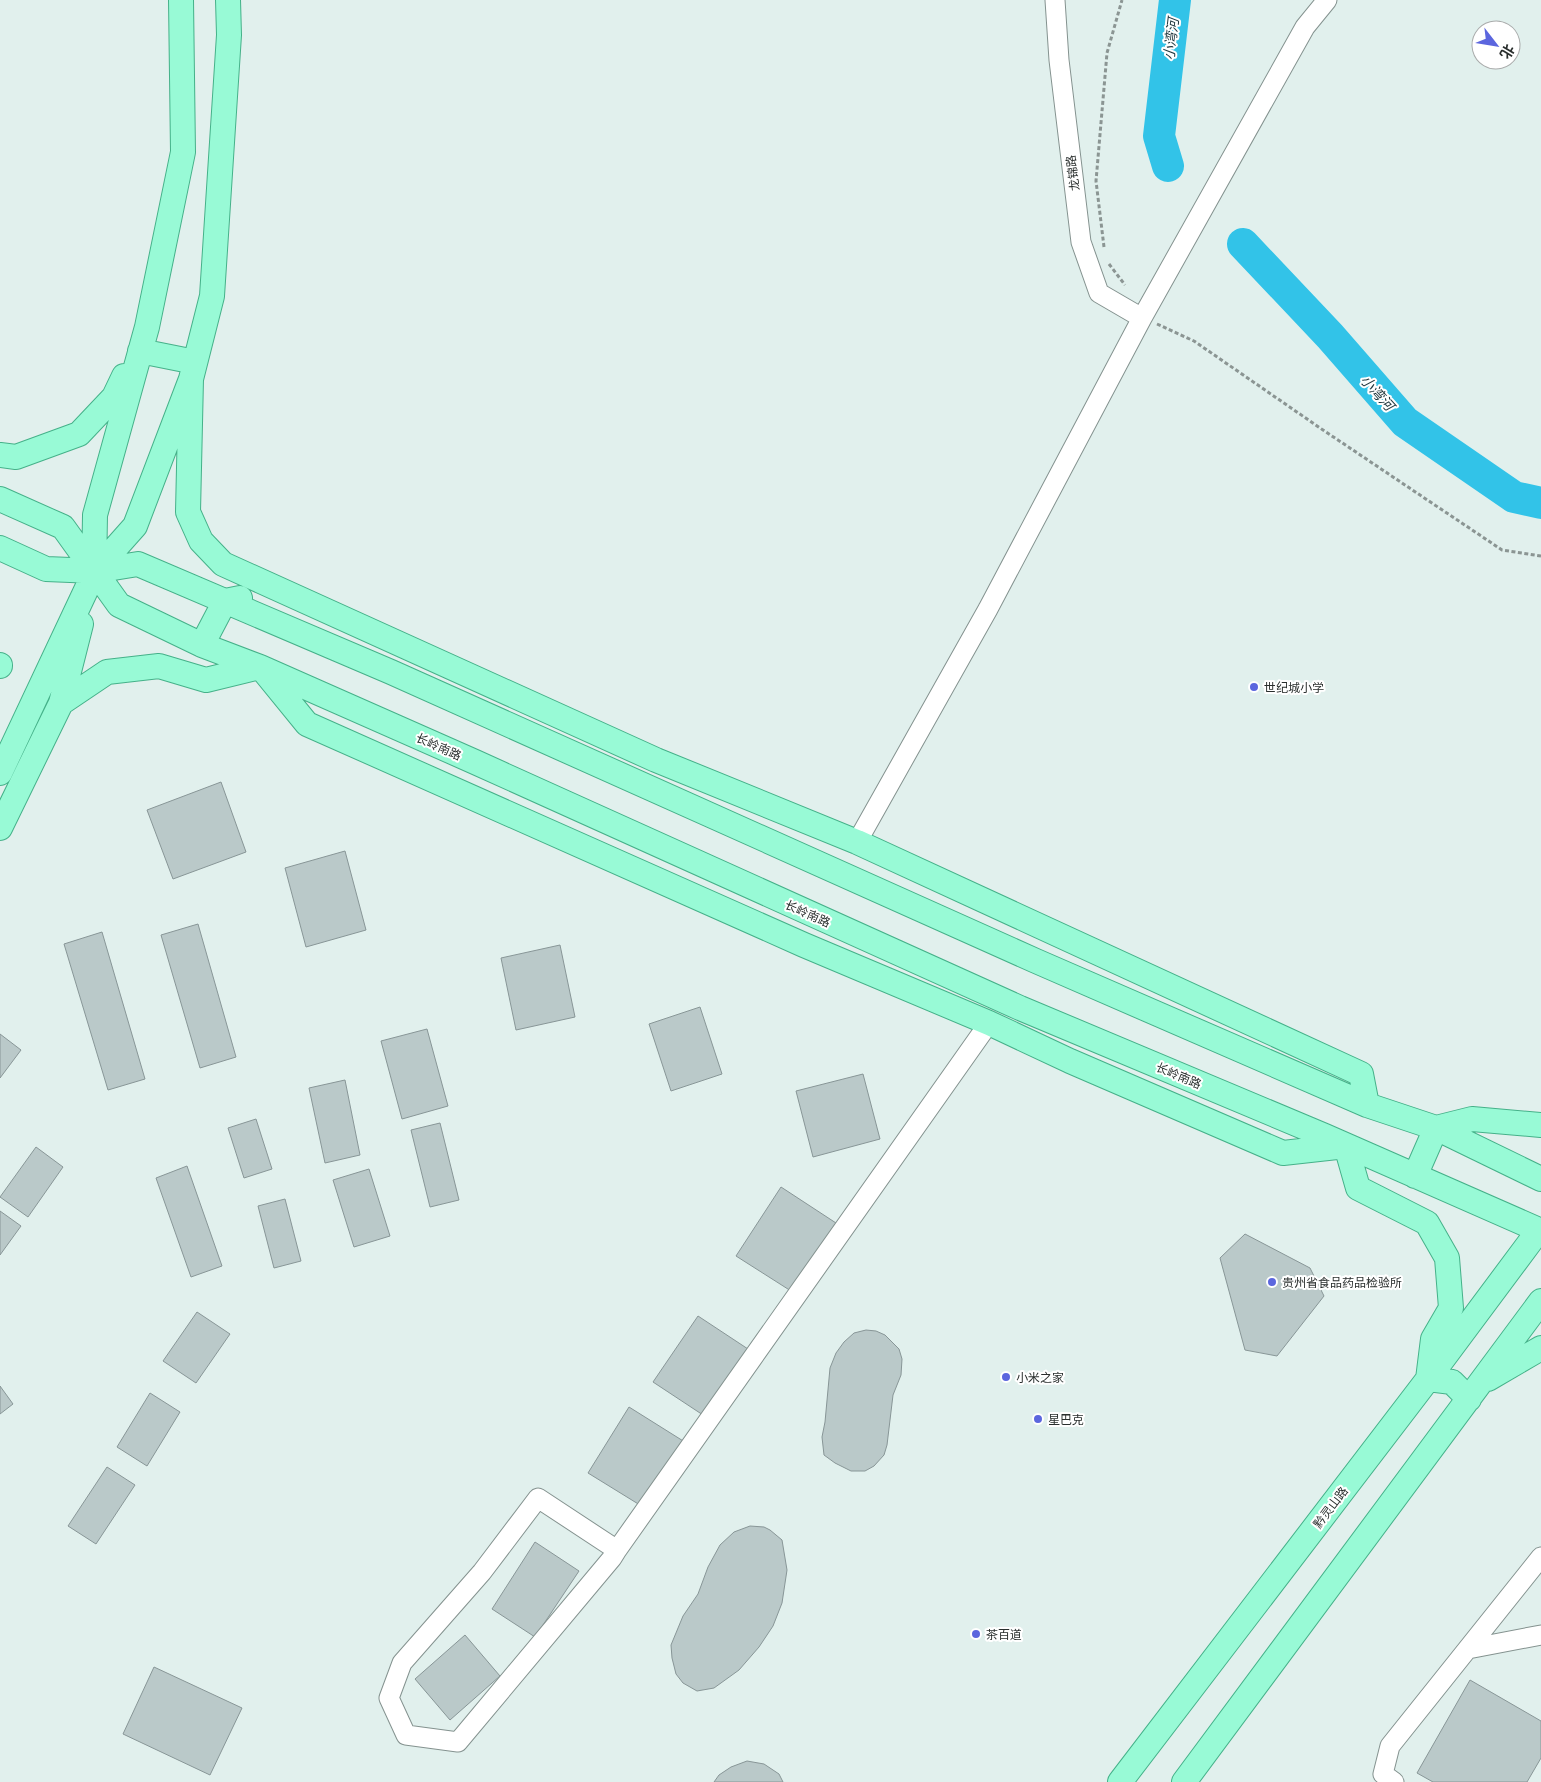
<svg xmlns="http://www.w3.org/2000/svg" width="1541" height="1782" font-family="Literata,'Noto Sans SC',serif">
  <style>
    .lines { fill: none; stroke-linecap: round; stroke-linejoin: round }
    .river { stroke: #32c3e8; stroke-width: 32 }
    .building { fill: #bac9c9; stroke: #889697 }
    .minor-casing { stroke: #84928f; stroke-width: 21 }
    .major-casing { stroke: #45b189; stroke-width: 26 }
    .path { stroke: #8b9593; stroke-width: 3; stroke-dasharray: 4 2.5; stroke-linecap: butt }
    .minor { stroke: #fff; stroke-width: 19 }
    .major { stroke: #98fad6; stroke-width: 24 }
    .poi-dot { fill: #5b66de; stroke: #fff; stroke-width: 2 }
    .labels { text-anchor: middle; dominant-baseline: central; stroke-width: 4; stroke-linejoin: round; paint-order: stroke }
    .street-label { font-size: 12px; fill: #292e2d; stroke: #fff }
    .poi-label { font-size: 12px; fill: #292e2d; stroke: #fff; text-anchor: start }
    .water-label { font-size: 14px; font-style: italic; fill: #1d343b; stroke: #fff }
  </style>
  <rect width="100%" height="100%" fill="#e1f0ed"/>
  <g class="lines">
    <!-- river -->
    <path class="river" d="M1168,166l-9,-30 16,-136
      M1243,244l87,92 75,86 109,75 27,6"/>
  </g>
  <!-- building -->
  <path class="building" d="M221,782l25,70 -73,27 -26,-69z
    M345,851l21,79 -60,17 -21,-79z
    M198,924l38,133 -36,11 -39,-133z
    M102,932l43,147 -37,11 -44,-146z
    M560,945l15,72 -59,13 -15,-72z
    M700,1007l22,67 -51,17 -22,-67z
    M427,1029l21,77 -46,13 -21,-78z
    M0,1034l21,16 -21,28z
    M863,1074l17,65 -67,18 -17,-66z
    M345,1080l15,75 -35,8 -16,-75z
    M256,1119l16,50 -28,9 -16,-50z
    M440,1123l19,77 -29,7 -19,-77z
    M36,1147l27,20 -35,50 -28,-20z
    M187,1166l35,100 -31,11 -35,-99z
    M369,1169l21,67 -36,11 -21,-67z
    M781,1187l55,36 -45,68 -55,-35z
    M285,1199l16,62 -27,7 -16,-62z
    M0,1211l21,15 -21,29z
    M1245,1234l65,34 14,28 -47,60 -32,-6 -25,-92z
    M197,1312l33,22 -34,49 -33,-22z
    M698,1316l50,33 -45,66 -50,-33z
    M866,1330l10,1 9,4 14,14 3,10 -1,16 -8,20 -6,50 -3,10 -10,11 -9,5h-14l-16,-8 -11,-8 -2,-18 3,-15 5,-54 6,-15 8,-11 10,-9z
    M0,1386l13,18 -13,10z
    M150,1393l30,19 -33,54 -30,-19z
    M629,1407l59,37 -40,66 -60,-37z
    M107,1467l28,18 -39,59 -28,-18z
    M750,1526l14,1 6,3 12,10 5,30 -5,33 -9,23 -14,21 -20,23 -25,18 -17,3 -14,-8 -7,-9 -4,-16 -1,-13 12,-29 15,-22 10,-27 12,-22 14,-13z
    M535,1542l44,29 -44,66 -43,-28z
    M465,1635l35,41 -50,44 -35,-41z
    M154,1667l88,41 -32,67 -87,-41z
    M1470,1680l71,41v37l-14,24h-94l-16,-9z
    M747,1761l17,3 15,10 4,8h-69l5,-7 12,-8z"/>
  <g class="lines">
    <!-- minor casing -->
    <g class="minor-casing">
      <path id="minor" d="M1055,0l4,60 22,182 18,51 43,25
        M857,842l131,-233 154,-291 163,-291 22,-27
        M617,1550l-79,-52 -56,74 -80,91 -13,35 17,37 52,7 154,-184 5,-8 372,-527
        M1468,1649l73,-14
        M1394,1782l-11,-8 7,-28 151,-189"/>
    </g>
    <!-- major casing -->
    <g class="major-casing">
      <path id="major" d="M140,351l55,11
        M191,379l-3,133 13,29 22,23 433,196 201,82 504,232 6,31
        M0,455l16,2 63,-23 35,-37 10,-21
        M0,499l63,28 56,78 83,40 58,22 215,95 545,246 305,128 214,94 -111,149 -308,403
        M0,548l46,21 49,2 43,-7 253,108 645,289 331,144 69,23 105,51
        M94,575l1,-60 52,-188 36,-175 -2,-152
        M202,645l23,-44 15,-3
        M0,665v1
        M263,670l44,54 497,221 185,78 81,38 213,92 63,-7
        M61,703l20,-79
        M0,773l95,-202 40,-45 56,-147 21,-83 17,-261 -1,-35
        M0,828l61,-125 46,-31 52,-6 47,14 54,-13
        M1436,1128l36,-9 69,6
        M1346,1146l12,42 69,35 20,35 4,50 -18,31 -5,40 24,3 17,17
        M1415,1176l21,-48
        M1488,1379l53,-31
        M1184,1782l357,-481"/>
    </g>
    <!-- path -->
    <path class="path" d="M1104,247l-8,-66 11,-128 15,-53
      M1109,264l16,21
      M1157,324l37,17 129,89 179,120 39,6"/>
    <!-- minor -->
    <use href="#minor" class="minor"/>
    <!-- major -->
    <use href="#major" class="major"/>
  </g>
  <!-- markers -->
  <g class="poi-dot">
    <circle cx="1254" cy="687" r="5"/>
    <circle cx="1272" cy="1282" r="5"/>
    <circle cx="1006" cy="1377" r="5"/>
    <circle cx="1038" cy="1419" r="5"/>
    <circle cx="976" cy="1634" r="5"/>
  </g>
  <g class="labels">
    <!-- street labels -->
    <g class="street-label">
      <text transform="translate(1072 173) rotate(-97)">龙锦路</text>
      <text transform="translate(439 746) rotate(24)">长岭南路</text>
      <text transform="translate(808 913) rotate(24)">长岭南路</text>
      <text transform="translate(1179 1075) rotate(23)">长岭南路</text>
      <text transform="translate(1330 1507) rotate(-53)">黔灵山路</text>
    </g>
    <!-- poi labels -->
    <g class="poi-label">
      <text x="1264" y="687">世纪城小学</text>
      <text x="1282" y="1282">贵州省食品药品检验所</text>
      <text x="1016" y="1377">小米之家</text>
      <text x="1048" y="1419">星巴克</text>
      <text x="986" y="1634">茶百道</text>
    </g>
    <!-- water labels -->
    <g class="water-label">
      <text transform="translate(1170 39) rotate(-83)">小湾河</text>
      <text transform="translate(1378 392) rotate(48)">小湾河</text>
    </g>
  </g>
  <!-- north arrow -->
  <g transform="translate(1496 45) rotate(121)"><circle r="24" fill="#ffffff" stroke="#a9abab"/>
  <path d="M0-4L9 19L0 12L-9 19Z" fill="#5b66de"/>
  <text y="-8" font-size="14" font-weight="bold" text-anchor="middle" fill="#292e2d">北</text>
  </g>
</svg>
